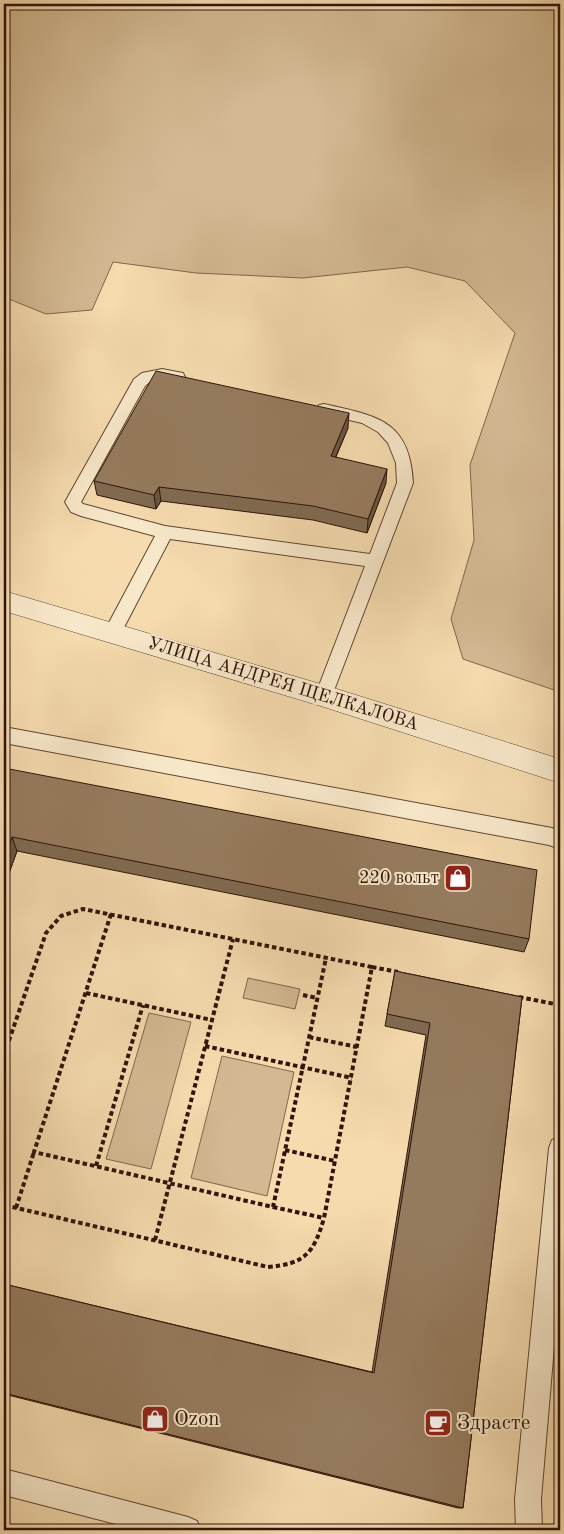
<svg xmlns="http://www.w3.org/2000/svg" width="564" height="1534" font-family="'Old Standard TT',serif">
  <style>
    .green { fill: #d3b992; stroke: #80664d }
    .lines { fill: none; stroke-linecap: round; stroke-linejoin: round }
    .lane-casing { stroke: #604532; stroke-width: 2 }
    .street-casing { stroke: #604532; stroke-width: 1 }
    .path { stroke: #2e1308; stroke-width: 4; stroke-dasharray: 4.5 3; stroke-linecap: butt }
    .lane { fill: #f8e8ca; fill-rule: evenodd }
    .street { fill: #f8e8ca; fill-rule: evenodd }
    .wall { fill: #806a51; stroke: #2e1308 }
    .shaded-wall { fill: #685642; stroke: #2e1308 }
    .building { fill: #957b5e; stroke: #2e1308 }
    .labels { text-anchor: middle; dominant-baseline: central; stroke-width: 4; stroke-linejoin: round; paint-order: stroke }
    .street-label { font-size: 18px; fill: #2e1308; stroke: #f8e8ca }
    .poi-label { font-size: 18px; fill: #2e1308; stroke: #f8e8ca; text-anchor: end }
    .near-poi-label { font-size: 21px; fill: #2e1308; stroke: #f8e8ca; text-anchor: start }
  </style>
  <rect width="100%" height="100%" fill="#f5dbae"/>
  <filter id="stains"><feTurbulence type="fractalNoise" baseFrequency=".004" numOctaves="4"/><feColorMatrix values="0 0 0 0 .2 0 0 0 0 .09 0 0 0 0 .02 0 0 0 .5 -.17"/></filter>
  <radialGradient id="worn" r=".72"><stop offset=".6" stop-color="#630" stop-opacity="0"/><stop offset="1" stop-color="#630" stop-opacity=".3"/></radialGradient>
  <!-- green -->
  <path class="green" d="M4,4h556v688l-97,-33 -12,-40 23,-79 -4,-75 45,-132 -50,-52 -58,-14 -104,11 -107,-5 -83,-11 -21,48 -46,4 -42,-17z
    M248,978l52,11 -5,20 -52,-11z
    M149,1013l42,9 -40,147 -45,-10z
    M222,1056l72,16 -27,124 -76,-18z"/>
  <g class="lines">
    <!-- lane casing -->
    <g class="lane-casing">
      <path id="lane" d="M162,369l21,4 2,4 -2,4 -5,1 -25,-3 -8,7 -64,116 2,2 82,22 205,28 27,-71 -1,-20 -8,-20 -10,-11 -16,-9 -43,-10 -3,-4 3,-4 5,-1c53,12 86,16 89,79l-83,218 -6,2 -6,-2 -3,-5 50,-130 -195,-27 -51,98 -6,2 -6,-2 -3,-5 51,-96 -74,-20 -10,-4 -6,-10 69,-123 8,-6z
        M4,727l548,101 8,4v17l-11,-4 -545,-102z
        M560,1137v139l-19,223 1,31h-26l-1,-31 34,-351 3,-8z
        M4,1469l184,48 9,4 4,9h-62l-135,-35z"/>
    </g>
    <!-- street casing -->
    <g class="street-casing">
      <path id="street" d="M4,591l320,94 236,74v24l-236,-76 -320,-96z"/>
    </g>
    <!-- path -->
    <path class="path" d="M111,914l-77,238 239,55 53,-249
      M372,967l26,5
      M86,993l126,27
      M303,995l14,3
      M519,997l41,8
      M309,1037l48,10
      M205,1046l147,32
      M4,1055l42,-122 15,-17 22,-7 289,58 -48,251c-10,35 -19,46 -56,49l-264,-62
      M285,1150l50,11
      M96,1166l47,-161
      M273,1207l51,11
      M16,1208l18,-56
      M155,1240l78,-301"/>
    <!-- lane -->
    <use href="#lane" class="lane"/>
    <!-- street -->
    <use href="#street" class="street"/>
  </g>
  <!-- wall -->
  <path class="wall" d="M348,428l-12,29 50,26 -19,50 -54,-13 -152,-19 -5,8 -59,-14 -3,-14z
    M4,768l525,171 -5,13 -507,-101 -13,36z
    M395,971l127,26 -59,511h-5l-454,-114v-110l368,88 54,-337 -41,-9z"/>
  <!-- shaded-wall -->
  <path class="shaded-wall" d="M349,413l-1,15 -18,42 1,-14z
    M387,469l-1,14 -19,50 1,-14z
    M159,487l2,14 -5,8 -2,-14z
    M12,837l5,14 -13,36v-30z"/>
  <!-- building -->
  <path class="building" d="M156,371l193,42 -18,43 56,13 -19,50 -55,-13 -154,-19 -5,8 -60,-14z
    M4,768l533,102 -8,69 -517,-102 -8,20z
    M395,971l127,26 -59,511 -459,-115v-109l370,89 56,-350 -43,-9z"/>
  <!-- icons -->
  <defs>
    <g id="shop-square" transform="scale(1.4375)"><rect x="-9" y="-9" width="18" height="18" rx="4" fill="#8f2418" stroke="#f8e8ca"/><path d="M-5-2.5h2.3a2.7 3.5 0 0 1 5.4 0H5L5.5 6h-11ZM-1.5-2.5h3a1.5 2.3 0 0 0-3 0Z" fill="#fff"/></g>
    <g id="cafe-square" transform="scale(1.4375)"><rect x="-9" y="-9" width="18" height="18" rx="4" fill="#8f2418" stroke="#f8e8ca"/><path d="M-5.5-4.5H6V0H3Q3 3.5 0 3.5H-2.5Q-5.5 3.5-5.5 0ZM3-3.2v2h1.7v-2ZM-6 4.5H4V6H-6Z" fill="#fff"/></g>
  </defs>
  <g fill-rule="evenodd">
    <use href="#shop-square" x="458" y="878"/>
    <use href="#shop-square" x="155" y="1419"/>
    <use href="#cafe-square" x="438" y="1423"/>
  </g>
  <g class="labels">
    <!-- street labels -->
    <g class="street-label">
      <text transform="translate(283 684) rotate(17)">УЛИЦА АНДРЕЯ ЩЕЛКАЛОВА</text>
    </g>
    <!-- poi labels -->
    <g class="poi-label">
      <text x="439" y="878">220 вольт</text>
    </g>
    <!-- near-poi labels -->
    <g class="near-poi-label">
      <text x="174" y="1419">Ozon</text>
      <text x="457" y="1423">Здрасте</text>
    </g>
  </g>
  <!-- margin -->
  <rect width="564" height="1534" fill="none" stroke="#f5dbae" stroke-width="20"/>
  <rect x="5" y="5" width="554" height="1524" fill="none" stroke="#2e1308" stroke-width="2.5"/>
  <rect x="10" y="10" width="544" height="1514" fill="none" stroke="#2e1308"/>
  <rect width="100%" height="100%" filter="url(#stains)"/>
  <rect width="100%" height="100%" fill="url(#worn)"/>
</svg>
